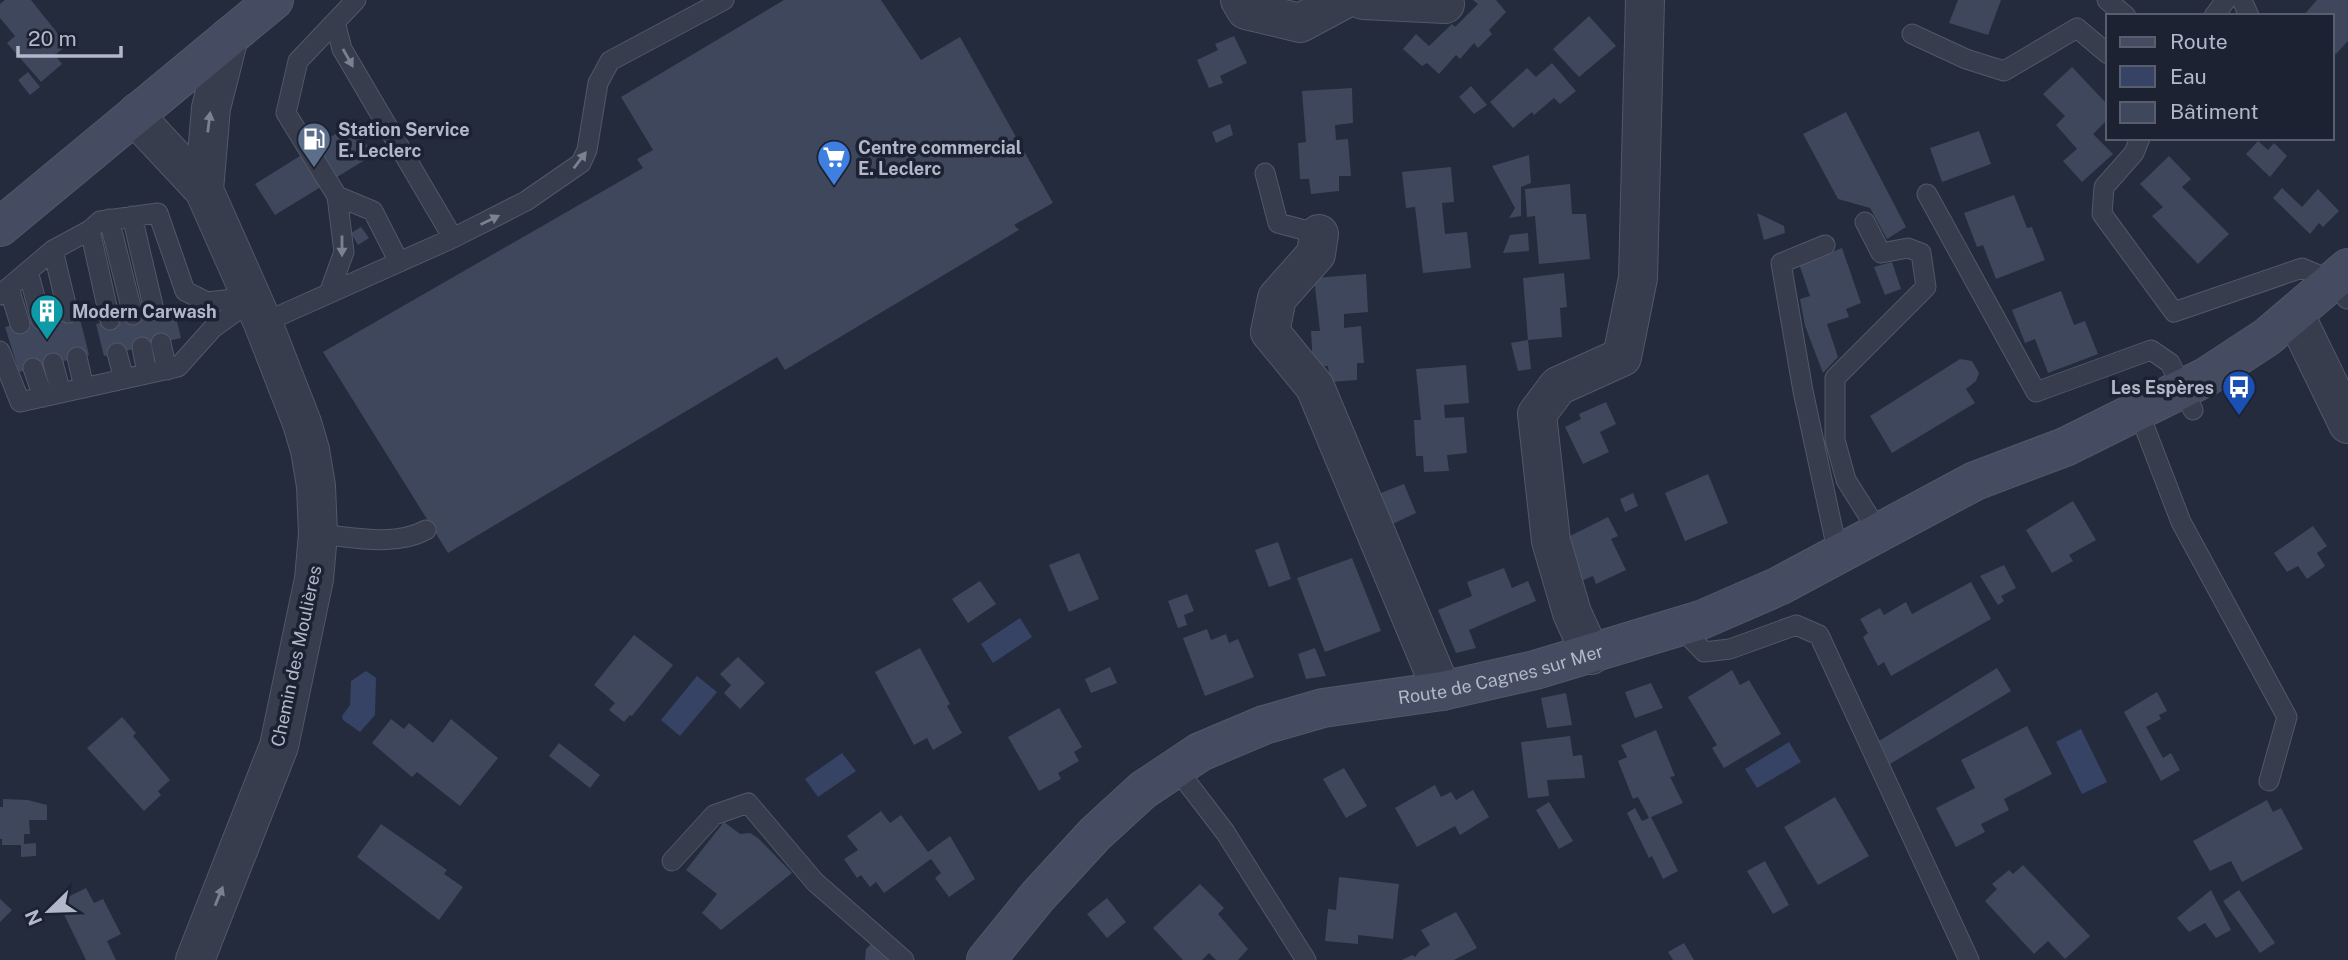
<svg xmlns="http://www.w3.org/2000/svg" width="2348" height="960" font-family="'Public Sans',sans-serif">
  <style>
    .water { fill: #364364 }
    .building { fill: #3f475d }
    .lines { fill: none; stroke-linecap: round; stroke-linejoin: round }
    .service-casing { stroke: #525868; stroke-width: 21 }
    .minor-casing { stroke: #525868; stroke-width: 40 }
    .secondary-casing { stroke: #525868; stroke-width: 40 }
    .service { stroke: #373d4d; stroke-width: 19 }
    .minor { stroke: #373d4d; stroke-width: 38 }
    .secondary { stroke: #454b60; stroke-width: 38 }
    .oneway { fill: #7b8191 }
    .labels { text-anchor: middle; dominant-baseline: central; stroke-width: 7; stroke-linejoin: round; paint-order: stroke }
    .poi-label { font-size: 18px; font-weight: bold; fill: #b2b8c9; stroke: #1c2232; text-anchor: start }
    .street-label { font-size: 18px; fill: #b2b8c9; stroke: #1c2232 }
  </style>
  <rect width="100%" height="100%" fill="#232b3d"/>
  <!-- water -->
  <path class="water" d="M1020,618l12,19 -39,26 -12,-19z
    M366,671l10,7 -1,37 -15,17 -17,-12 -1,-4 8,-11 1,-24z
    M697,676l20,16 -37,44 -19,-16z
    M2081,729l26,53 -25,12 -26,-52z
    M1789,742l12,20 -44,26 -12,-19z
    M842,753l14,18 -38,26 -13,-18z"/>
  <!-- building -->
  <path class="building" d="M5,0h26l36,45 -12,10 7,9 -21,18 -34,-39 8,-7 -15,-18v-14z
    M784,0h97l40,60 39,-23 93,166 -39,22 5,5 -234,140 -8,-13 -329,196 -125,-201 320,-184 -6,-9 16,-9 -32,-53z
    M1473,0h23l10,12 -17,18 3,4 -14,14 -4,-5 -14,16 -4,-4 -17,19 -12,-11 -5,3 -19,-17 13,-15 13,12 23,-22 3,3 23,-23z
    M1958,0h43l-13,35 -39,-12z
    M2317,0h31v41l-12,13 -4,-3v-35h-29z
    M1589,16l27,30 -37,31 -26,-28z
    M1234,36l13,27 -27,13 3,7 -14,5 -12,-28 21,-10 -3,-6z
    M1552,63l24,28 -16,13 -6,-6 -20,17 -2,-3 -19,16 -23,-26 37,-34 9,9z
    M2072,67l36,38v14l-15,15 20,20 -31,28 -19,-21 14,-12 -21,-24 9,-9 -22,-22z
    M28,72l12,15 -10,8 -12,-15z
    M1471,86l16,19 -13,9 -15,-17z
    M1352,88l1,35 -18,2 1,15 12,-1 3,37h-12v15l-28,3 -2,-15h-9l-2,-36 8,-1 -4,-51z
    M1846,112l60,115 -19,12 -17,-31 -32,-9 -35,-65z
    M353,123l20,32 -98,60 -20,-31z
    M1230,124l3,11 -17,8 -4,-11z
    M1979,131l12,33 -49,18 -12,-34z
    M2258,141l10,9 6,-7 13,13 -17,21 -24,-23z
    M1529,155l2,28 -10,4v29l-12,2 6,-10 -23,-42z
    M2169,156l22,23 -9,8 47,47 -31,30 -46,-48 11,-9 -23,-23z
    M1451,167l3,35 -12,1 3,31 22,-2 4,36 -48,5 -8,-66 -9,1 -4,-36z
    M1570,184l2,30h14l4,45 -51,5 -4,-48 -8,1 -2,-28z
    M2282,188l20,19 16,-18 21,22 -16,16 -4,-4 -9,11 -37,-36z
    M2014,195l13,33 5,-1 13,33 -49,19 -13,-34 -6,2 -13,-34z
    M1757,213l27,13 1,7 -21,7z
    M361,227l8,11 -11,7 -7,-12z
    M1528,233l1,18 -26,2 7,-18z
    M1842,248l19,55 -15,6 3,8 -22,7 11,33 -15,16 -18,-47 -5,-27 10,-3 -11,-32z
    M1892,262l9,27 -16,6 -11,-28z
    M1564,273l3,34 -7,1 2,29 -34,3 -5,-62z
    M1366,274l2,38 -24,2v14l17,-2 3,37h-7v17l-27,2 -2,-16 -15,1 -2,-36h9l-6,-53z
    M2061,291l13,34 11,-4 13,33 -50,19 -13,-34 -10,4 -13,-33z
    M173,305l8,33 -77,18 -8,-32z
    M78,311l11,44 -70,17 -14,-45z
    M1528,340l3,29 -13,2 -7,-28z
    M1960,359l12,2 7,12 -3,8 -10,8 9,14 -83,50 -22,-37z
    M1466,365l3,38 -25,2 1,13 19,-1 3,36 -20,2 2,16 -25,1 -1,-16h-7l-1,-16 -1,-20h7l-5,-51z
    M1606,402l10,22 -16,8 9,20 -26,12 -18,-37 16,-8 -2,-5z
    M1708,474l20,49 -43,18 -20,-48z
    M1404,484l12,29 -30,14 -13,-31z
    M1633,493l5,13 -13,6 -5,-13z
    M2073,501l23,39 -27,15 4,6 -21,12 -26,-43z
    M1608,517l10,19 -7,3 15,31 -30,14 -3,-8 -14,6 -11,-45z
    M2313,526l14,20 -10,7 8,13 -18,13 -9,-13 -11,6 -13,-19z
    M1278,542l13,37 -22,8 -14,-37z
    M1079,553l20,46 -30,13 -20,-47z
    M1352,558l29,73 -56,21 -28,-74z
    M2004,565l12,23 -15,8 3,5 -6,4 -18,-29z
    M1504,568l8,20 16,-7 8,20 -67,29 7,18 -20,5 -18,-43 34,-14 -5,-14z
    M980,581l16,23 -28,19 -16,-24z
    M1971,582l20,37 -100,57 -7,-14 -6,4 -15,-29 5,-4 -8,-14 20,-11 4,7 22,-13 6,12z
    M1187,594l7,17 -10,4 3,10 -9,3 -10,-27z
    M1207,629l4,11 15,-6 3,9 9,-4 16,38 -49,19 -22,-58z
    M634,635l39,30 -41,51 -2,-1 -6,7 -15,-12 6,-7 -21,-18z
    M920,648l30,56 -3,2 15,27 -29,17 -6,-12 -13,7 -39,-73z
    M1315,648l11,28 -20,3 -8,-25z
    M738,657l27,26 -25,26 -16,-16 7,-8 -11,-11z
    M1110,667l7,16 -26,10 -6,-14z
    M1997,668l14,23 -121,73 -11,-23z
    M1732,670l8,15 9,-5 32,54 -57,34 -12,-20 5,-3 -29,-48z
    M1651,683l12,25 -28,10 -10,-26z
    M2157,692l10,19 -8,4 2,4 -15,8 17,31 8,-5 9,17 -19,11 -37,-69z
    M1566,693l6,32 -25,3 -6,-30z
    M1059,708l23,39 -8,5 5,9 -21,12 3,6 -22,12 -31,-54z
    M122,717l14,16 -3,3 37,44 -12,11 3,4 -17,16 -57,-63z
    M391,719l13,10 5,-6 24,20 18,-24 47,39 -38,48 -43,-34 -5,5 -40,-34z
    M2027,726l25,48 -48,25 5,11 -28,14 4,8 -29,15 -20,-39 39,-20 -14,-28z
    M1656,730l19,46 -5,1 13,26 -32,14 27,54 -15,8 -11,-23 -3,2 -22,-45 8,-5 7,13 7,-3 -11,-21 -5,2 -15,-38 9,-4 -6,-12z
    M1570,736l3,20 9,-1 3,23 -38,2 2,16 -21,2 -7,-56z
    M559,743l41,32 -10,13 -41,-32z
    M1344,768l23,38 -21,12 -23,-39z
    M1435,785l6,12 10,-5 5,8 17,-10 16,27 -29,18 -5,-9 -38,21 -22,-39z
    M1835,797l34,59 -51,29 -34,-58z
    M3,799l25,1 19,5v15h-18l1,14h-6v10l12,-1v13l-15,1v-12h-19v-6h-2v-32h3z
    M2267,800l6,12 8,-4 22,41 -61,33 -11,-21 -21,10 -17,-30z
    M1549,802l24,39 -14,8 -23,-39z
    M881,811l9,12 11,-8 27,37 22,-16 25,43 -26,18 -14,-19 6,-5 -10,-14 -47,34 -8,-11 -6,5 -9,-12 -4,3 -13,-19 14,-9 -11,-14z
    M724,822l16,12 10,-1 8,5 34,35 -71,57 -19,-17 15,-19 -31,-24z
    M381,824l66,46 -3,4 19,13 -24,33 -82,-63z
    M1765,861l24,44 -16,9 -26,-43z
    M2023,865l67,71 -25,23 -17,-18 -14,13 -49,-53 12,-12 -5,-5 17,-14 4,4z
    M1339,877l60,7 -6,55 -35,-4v9l-33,-3 3,-32 8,1z
    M1200,884l24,24 -6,6 30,35 -10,11h-22l-7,-7 -7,7h-19l-30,-32z
    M86,888l8,15 9,-4 18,35 -14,7 9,19h-30l-28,-58z
    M2211,890l20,40 -15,8 -11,-15 -16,9 -12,-14z
    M2239,890l36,53 -15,10 -37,-52z
    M1107,898l19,24 -19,16 -20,-24z
    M0,899l12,11 -12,12z
    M1456,912l21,36 -23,12h-52l10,-5 3,2 5,-6 10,-6 -9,-15z
    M872,943l20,17h-27l1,-11z
    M1684,943l10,17h-21l-5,-8z"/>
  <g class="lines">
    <!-- service casing -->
    <g class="service-casing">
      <path id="service" d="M356,0l-21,22 7,27 111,189
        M2107,0l19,16
        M2242,0l7,16
        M2214,16l12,-16
        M1912,34l54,25 38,12 73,-43 31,26
        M2140,138l-6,15 -30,34 -2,27 72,98 128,-44 31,13 14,18
        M1265,173l13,50 41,11
        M1927,194l109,198 115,-42 19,13 23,47
        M337,196l36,15 26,51
        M132,216l22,94
        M109,219l24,96
        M1865,222l16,31 27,-5 13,5 5,34 -91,91v62l11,40 32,51
        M90,230l20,90
        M1825,245l-44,18 22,128 35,163
        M53,250l15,63
        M28,271l13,49
        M9,288l11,36
        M329,293l15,-41 -7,-56 -51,-83 12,-52 37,-39
        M0,295l53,-45 37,-20 10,-9 58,-8 27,78 22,11 44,-5
        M263,323l190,-85 73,-37 55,-38 6,-13 11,-67 12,-22 114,-61
        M161,343l6,27
        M142,347l5,27
        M0,351l20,51 158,-35 35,-39 39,-28
        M117,353l7,26
        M77,357l7,31
        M53,363l8,30
        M33,368l10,29
        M2138,410l43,112 106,195 -18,64
        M318,534c34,3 77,13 108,-4
        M1680,627l24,25 26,-3 66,-24 23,10 150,325
        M1176,768l49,64 81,128
        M672,861l42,-46 34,-12 67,79 89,78"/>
    </g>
    <!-- minor casing -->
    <g class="minor-casing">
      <path id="minor" d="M1240,0l6,10 54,13 43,-23
        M1363,0l82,4
        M138,112l9,17 57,61 59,133 39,100 8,27 6,36 2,48 -4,45 -35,167 -84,214
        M204,190l7,-82 18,-71
        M1319,234l-3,20 -39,44 -7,34 45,55 127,304
        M2295,315l53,109
        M1591,655l-19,-42 -21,-72 -14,-127 21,-28 64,-29 16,-79 7,-278"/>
    </g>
    <!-- secondary casing -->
    <g class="secondary-casing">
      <g id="secondary">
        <path d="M0,227l274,-227"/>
        <path id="s1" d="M986,960l52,-64 57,-62 48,-44 57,-38 64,-27 59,-17 119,-17 93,-21 166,-50 78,-34 196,-105 90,-34 141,-70 61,-40 81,-69"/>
      </g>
    </g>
    <!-- service -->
    <use href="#service" class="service"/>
    <!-- minor -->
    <use href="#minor" class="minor"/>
    <!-- secondary -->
    <use href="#secondary" class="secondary"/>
  </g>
  <!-- one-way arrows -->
  <defs><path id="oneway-solid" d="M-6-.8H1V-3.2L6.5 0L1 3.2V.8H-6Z" transform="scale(1.75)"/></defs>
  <g class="oneway">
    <use href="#oneway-solid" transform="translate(348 58) rotate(61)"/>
    <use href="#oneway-solid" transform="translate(209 122) rotate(-83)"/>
    <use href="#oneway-solid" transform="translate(580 160) rotate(-53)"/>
    <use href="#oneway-solid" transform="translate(490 220) rotate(-26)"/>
    <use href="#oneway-solid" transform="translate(342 246) rotate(90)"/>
    <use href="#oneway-solid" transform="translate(219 896) rotate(-68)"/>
  </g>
  <!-- icons -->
  <defs>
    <g id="fuel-pin" transform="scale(1.75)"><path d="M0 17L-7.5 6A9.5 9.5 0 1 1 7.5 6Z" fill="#5c6f8a" stroke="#1c2232"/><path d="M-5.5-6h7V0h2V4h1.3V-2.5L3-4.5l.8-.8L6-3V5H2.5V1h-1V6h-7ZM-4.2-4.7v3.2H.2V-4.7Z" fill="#fff"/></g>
    <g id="supermarket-pin" transform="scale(1.75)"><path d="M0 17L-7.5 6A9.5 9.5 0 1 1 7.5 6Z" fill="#3f7fe0" stroke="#1c2232"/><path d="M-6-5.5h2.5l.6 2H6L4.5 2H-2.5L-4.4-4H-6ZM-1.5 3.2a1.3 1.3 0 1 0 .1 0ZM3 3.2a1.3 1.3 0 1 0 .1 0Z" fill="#fff"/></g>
    <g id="building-pin" transform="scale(1.75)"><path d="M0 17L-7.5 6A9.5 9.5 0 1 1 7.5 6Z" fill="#0f9aa8" stroke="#1c2232"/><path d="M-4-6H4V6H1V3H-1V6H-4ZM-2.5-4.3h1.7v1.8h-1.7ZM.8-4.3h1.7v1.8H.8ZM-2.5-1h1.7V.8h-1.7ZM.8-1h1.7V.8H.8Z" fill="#fff"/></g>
    <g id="bus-pin" transform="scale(1.75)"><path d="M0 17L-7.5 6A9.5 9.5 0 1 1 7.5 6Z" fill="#1a4fb4" stroke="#1c2232"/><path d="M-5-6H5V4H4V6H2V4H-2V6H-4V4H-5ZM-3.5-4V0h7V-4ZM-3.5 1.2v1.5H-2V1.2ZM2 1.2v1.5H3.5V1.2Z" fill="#fff"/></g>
  </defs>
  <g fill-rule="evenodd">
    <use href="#fuel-pin" x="314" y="139"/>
    <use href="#supermarket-pin" x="834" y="157"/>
    <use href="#building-pin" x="47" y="311"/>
    <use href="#bus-pin" x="2239" y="387"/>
  </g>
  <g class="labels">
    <!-- poi labels -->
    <g class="poi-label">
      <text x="338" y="129">Station Service<tspan x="338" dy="21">E. Leclerc</tspan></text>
      <text x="858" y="147">Centre commercial<tspan x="858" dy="21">E. Leclerc</tspan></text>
      <text x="72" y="311">Modern Carwash</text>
      <text x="2214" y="387" text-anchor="end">Les Espères</text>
    </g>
    <!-- street labels -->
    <g class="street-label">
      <text transform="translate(296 656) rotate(-78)">Chemin des Moulières</text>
      <text stroke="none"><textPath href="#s1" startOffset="612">Route de Cagnes sur Mer</textPath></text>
    </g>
  </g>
  <!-- legend -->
  <rect x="2106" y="14" width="228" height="126" fill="#1c2232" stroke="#585e6e" stroke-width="2"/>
  <rect x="2120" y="37" width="35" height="10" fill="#454b60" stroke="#585e6e" stroke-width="2"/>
  <text x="2170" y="49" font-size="21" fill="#b2b8c9">Route</text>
  <rect x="2120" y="66" width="35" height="21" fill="#364364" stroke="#585e6e" stroke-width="2"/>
  <text x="2170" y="84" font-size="21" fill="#b2b8c9">Eau</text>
  <rect x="2120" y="102" width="35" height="21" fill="#3f475d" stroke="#585e6e" stroke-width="2"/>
  <text x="2170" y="119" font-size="21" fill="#b2b8c9">Bâtiment</text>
  <!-- north arrow -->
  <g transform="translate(49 911) rotate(247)" stroke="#1c2232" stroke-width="5" paint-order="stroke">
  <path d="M0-5L12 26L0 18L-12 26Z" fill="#b2b8c9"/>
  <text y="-10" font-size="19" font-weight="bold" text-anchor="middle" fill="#b2b8c9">N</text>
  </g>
  <!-- scale -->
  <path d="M18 46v10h103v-10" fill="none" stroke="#b2b8c9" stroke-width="3.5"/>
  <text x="28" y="46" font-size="21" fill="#b2b8c9" stroke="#1c2232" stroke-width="5" paint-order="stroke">20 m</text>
</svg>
